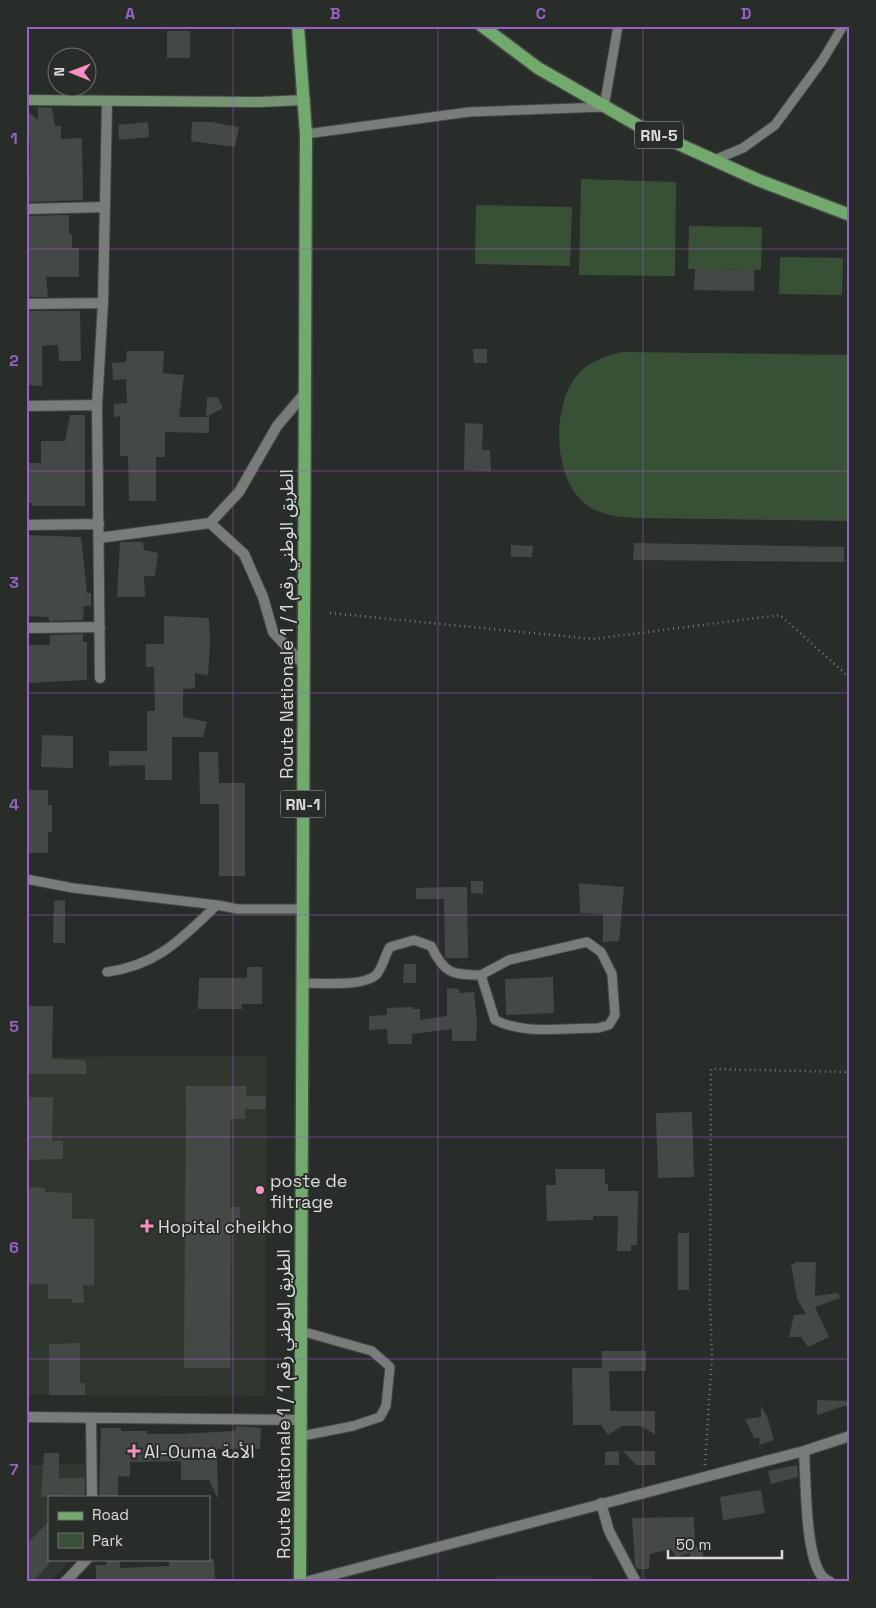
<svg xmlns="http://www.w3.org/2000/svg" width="876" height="1608" font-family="'Space Grotesk','Noto Sans Arabic',sans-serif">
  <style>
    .built { fill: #2f372f }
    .green { fill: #385036 }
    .building { fill: #454945 }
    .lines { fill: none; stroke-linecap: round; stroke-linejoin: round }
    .lane-casing { stroke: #464946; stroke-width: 11 }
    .street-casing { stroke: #464946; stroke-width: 12 }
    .secondary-casing { stroke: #464946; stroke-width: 12 }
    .primary-casing { stroke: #464946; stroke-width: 15 }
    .path { stroke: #787b78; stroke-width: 2.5; stroke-dasharray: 1 4; stroke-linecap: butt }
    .lane { stroke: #797d78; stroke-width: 9 }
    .street { stroke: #797d78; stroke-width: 10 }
    .secondary { stroke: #769373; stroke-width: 10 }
    .primary { stroke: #72a96d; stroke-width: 12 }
    .grid { fill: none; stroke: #9861c7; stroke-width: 1; stroke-opacity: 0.55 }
    .poi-dot { fill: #fc8fc1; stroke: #292d29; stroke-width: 2 }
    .labels { text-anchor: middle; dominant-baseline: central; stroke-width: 4; stroke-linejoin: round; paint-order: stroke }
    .shield { fill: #292d29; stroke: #a5a8a5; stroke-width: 1 }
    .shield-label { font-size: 16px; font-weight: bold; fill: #dadcda }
    .street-label { font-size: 18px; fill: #dadcda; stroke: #292d29 }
    .poi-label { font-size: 18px; fill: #dadcda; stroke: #292d29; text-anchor: start }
    .neatline { fill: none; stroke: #9861c7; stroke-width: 2 }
    .grid-label { font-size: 16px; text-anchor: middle; font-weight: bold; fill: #9861c7 }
  </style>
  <rect width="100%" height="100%" fill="#292d29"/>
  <!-- built -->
  <path class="built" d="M267,1056l-2,340 -239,-1v-338z
    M85,1464v33h-36v62h23l-23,23h-23v-117z
    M499,1576h93v6h-99z"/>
  <!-- green -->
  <path class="green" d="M581,179l95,3 -1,94 -96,-1z
    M476,205l96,2 -2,59 -95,-2z
    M689,226l73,1 -1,43 -73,-1z
    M780,257l63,1 -1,37 -63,-1z
    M622,352l228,3v166l-211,-3c-15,-1 -30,-1 -44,-8 -44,-20 -46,-108 -14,-139 12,-11 25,-15 41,-19z"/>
  <!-- building -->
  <path class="building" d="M167,31h23v27h-23z
    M38,107l14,1 3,18h6v13l21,-1 1,62 -55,2 2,-60h-4v-32l12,10z
    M148,122l1,15 -30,3 -1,-15z
    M192,122h19l28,5 -4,20 -44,-6z
    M69,215v19h3v14h7v29h-33l2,20h-21l-1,-81z
    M695,269l59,1v21l-60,-1z
    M26,311h54l1,50h-22l-1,-16 -16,1v40l-16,-1z
    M473,349h14v14h-13z
    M127,351h37l-1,22 21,2 -5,42h27l1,-20 11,1 5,10 -17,9h3v16l-44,-1v25h-9v44h-27l-1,-45h-8v-40l-6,1v-13l13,-1 -1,-24 -13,1 -1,-17 14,-1z
    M70,415h15v91h-53v-3h-6v-40h15v-22h24z
    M465,423l18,1 -1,26h8l1,21 -27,-1z
    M26,535l55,2 6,56h4v13h-7l-1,14 -34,1v-4l-22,-1z
    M120,542h23l1,8 14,3 -3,23h-11l1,21h-28z
    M634,543l210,4v15l-211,-2z
    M511,545l22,1 -1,11h-21z
    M164,616l45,2 1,26 -2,31 -13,-2v15l-12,1v28l24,5 -4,15h-31v43h-27v-15l-36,1v-15h38v-40h8l-1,-44h-8v-23h18z
    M83,634v8h4v38l-61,3v-38h24v-10z
    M42,735l31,1v32l-32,-1z
    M199,752h19l1,31h26v93h-26v-72h-19z
    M26,790h22v15h4v27h-4v21h-22z
    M471,881h12v13l-12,-1z
    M579,883l45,4 -5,54 -16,1v-28l-23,-1z
    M451,887h16l1,71h-23l-1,-59h-28v-11z
    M65,900v43h-12l1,-42z
    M404,964h12v19h-13z
    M247,967h15v37h-20v5h-44l1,-31h48z
    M553,977l1,36 -48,2 -1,-36z
    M447,988l12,1v4l15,-1 3,31 -1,18h-24v-12l-40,5v10h-24l-1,-15 -18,1v-14l18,-1v-7l26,-1v2h7v11l27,-4z
    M26,1006h27l-1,53 34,1v14h-60z
    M186,1086h60v10h20l-1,13h-20v10h-15v88h10v24h-9l-1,137h-46z
    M26,1097h27l-1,44h11v18l-37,1z
    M692,1112l2,65 -36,1 -2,-65z
    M555,1169h50v15h3v7h30l-1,54h-6v6h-14l1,-35h-25v4l-46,1 -1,-36h10z
    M26,1187l19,1v4l27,1v26h22v67l-11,-1 1,18h-12v-4h-24v-15h-22z
    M678,1233h11v57h-11z
    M795,1262h21l-1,34 23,-3 2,5 -25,9 14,30 -21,10 -7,-10h-12l5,-22 12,-1 -9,-15 -6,-35h4z
    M80,1343v40h5v12h-36v-51z
    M602,1351h44v20h-37l1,40h45v24l-13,-9h-20l-14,9 -7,-10h-28l-1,-57h30z
    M817,1400l33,1v3l-33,11z
    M761,1406l6,10 7,24 -15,5 1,-7h-6l-9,-19 16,-2z
    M236,1426l25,2 -1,21h-43l1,50 -9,-19h-28v-19l-51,1v15l-12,-1v21h-19l2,-69h20v3h26v3h32l56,-3z
    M619,1451v14h-14v-13z
    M623,1451h32v14h-19z
    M44,1453h15v25h26v17l-44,2z
    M797,1465l1,12 -27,7 -3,-13z
    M761,1490l4,23 -42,7 -3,-23z
    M694,1517l1,29 8,1v12l-13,-1v-5l-14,4 -5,-8 -21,5 -1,15h-12l-2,-4 -3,-47z
    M49,1521v43l-17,18h-6v-37z
    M107,1559h13v9l49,-2v-7h45l1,23h-119v-17h10z"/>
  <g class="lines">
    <!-- lane casing -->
    <g class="lane-casing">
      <path id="lane" d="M306,134l163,-22 135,-5 14,-81
        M714,160l29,-12 32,-23 47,-64 21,-35
        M26,879l47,9 144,17
        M587,942l14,10 11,22 3,41 -6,10 -11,3c-34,0 -73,7 -103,-8l-14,-45 28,-15z
        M107,972c51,-7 74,-33 110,-67l21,4h64
        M302,983c17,0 61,4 74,-8 6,-6 9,-20 14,-28l24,-7 17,6c13,27 20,29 50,29
        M301,1331l71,20 18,16 -4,39 -6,11 -27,9 -51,10"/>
    </g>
    <!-- street casing -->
    <g class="street-casing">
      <path id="street" d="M26,209l79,-2
        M26,304l77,-1
        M26,406l71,-1
        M210,523l34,31 19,43 10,35 30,32
        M26,525l73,-1
        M99,538l111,-15 29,-31 38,-66 28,-33
        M26,628l74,-1
        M100,678l-3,-273 6,-102 4,-201
        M26,1417l276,3
        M91,1419l1,78
        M804,1451c2,29 1,101 17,124 2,3 6,5 9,7
        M601,1503l8,28 27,51
        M65,1582l22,-23
        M305,1582l499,-131 46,-15"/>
    </g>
    <!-- secondary casing -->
    <g class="secondary-casing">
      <path id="secondary" d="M26,100l234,2 45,-2"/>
    </g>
    <!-- primary casing -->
    <g class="primary-casing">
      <path id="primary" d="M298,26l8,108 -6,1448
        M482,26l56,42 101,58 119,54 92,35"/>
    </g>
    <!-- path -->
    <path class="path" d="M330,613l263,26 187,-24 70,63
      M705,1465l7,-108 -2,-53 1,-235 134,3 5,-2"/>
    <!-- lane -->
    <use href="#lane" class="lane"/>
    <!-- street -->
    <use href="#street" class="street"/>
    <!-- secondary -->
    <use href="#secondary" class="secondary"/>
    <!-- primary -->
    <use href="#primary" class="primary"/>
  </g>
  <!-- grid -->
  <path class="grid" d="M233,26v1556M438,26v1556M643,26v1556M26,249h824M26,471h824M26,693h824M26,915h824M26,1137h824M26,1359h824"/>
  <!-- markers -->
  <g class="poi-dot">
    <circle cx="260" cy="1190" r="5"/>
    <path d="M144.5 1218.5h5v5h5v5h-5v5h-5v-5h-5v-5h5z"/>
    <path d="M131.5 1443.5h5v5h5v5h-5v5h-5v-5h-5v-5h5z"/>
  </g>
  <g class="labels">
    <!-- shield labels -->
    <g class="shield">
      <rect x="635" y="121.5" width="48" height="27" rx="4"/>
      <rect x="280.5" y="790.5" width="45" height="27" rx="4"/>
    </g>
    <g class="shield-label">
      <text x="659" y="135">RN-5</text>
      <text x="303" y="804">RN-1</text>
    </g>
    <!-- street labels -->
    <g class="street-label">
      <text transform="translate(286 624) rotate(-90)">Route Nationale 1 / الطريق الوطني رقم 1</text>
      <text transform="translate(283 1404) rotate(-90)">Route Nationale 1 / الطريق الوطني رقم 1</text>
    </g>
    <!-- poi labels -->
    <g class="poi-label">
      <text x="270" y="1180">poste de<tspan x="270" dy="21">filtrage</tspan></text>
      <text x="158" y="1226">Hopital cheikho</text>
      <text x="144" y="1451">Al-Ouma الأمة</text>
    </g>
  </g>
  <!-- border -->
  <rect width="876" height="1608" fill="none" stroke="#292d29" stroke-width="55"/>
  <!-- legend -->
  <rect x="48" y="1496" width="162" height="65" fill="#292d29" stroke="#707370"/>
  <rect x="58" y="1512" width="25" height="8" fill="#72a96d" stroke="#707370"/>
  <text x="92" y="1520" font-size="15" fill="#dadcda">Road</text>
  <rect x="58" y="1533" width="25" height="15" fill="#385036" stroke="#707370"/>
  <text x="92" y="1546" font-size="15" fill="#dadcda">Park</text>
  <!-- north arrow -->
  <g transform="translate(72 72) rotate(271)"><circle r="24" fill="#292d29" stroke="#707370"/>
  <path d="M0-4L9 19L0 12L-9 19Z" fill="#fc8fc1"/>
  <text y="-8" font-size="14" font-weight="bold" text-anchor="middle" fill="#dadcda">N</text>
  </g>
  <!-- scale -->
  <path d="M668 1550v8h114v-8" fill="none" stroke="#dadcda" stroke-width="2.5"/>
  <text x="676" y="1550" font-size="15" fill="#dadcda" stroke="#292d29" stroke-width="4" paint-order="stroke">50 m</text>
  <rect x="28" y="28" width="820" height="1552" class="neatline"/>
  <g class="grid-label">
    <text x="130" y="19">A</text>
    <text x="335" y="19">B</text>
    <text x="541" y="19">C</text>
    <text x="746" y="19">D</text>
    <text x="14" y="144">1</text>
    <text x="14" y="366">2</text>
    <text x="14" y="588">3</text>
    <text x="14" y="810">4</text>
    <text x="14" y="1032">5</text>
    <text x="14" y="1253">6</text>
    <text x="14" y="1475">7</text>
  </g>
</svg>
